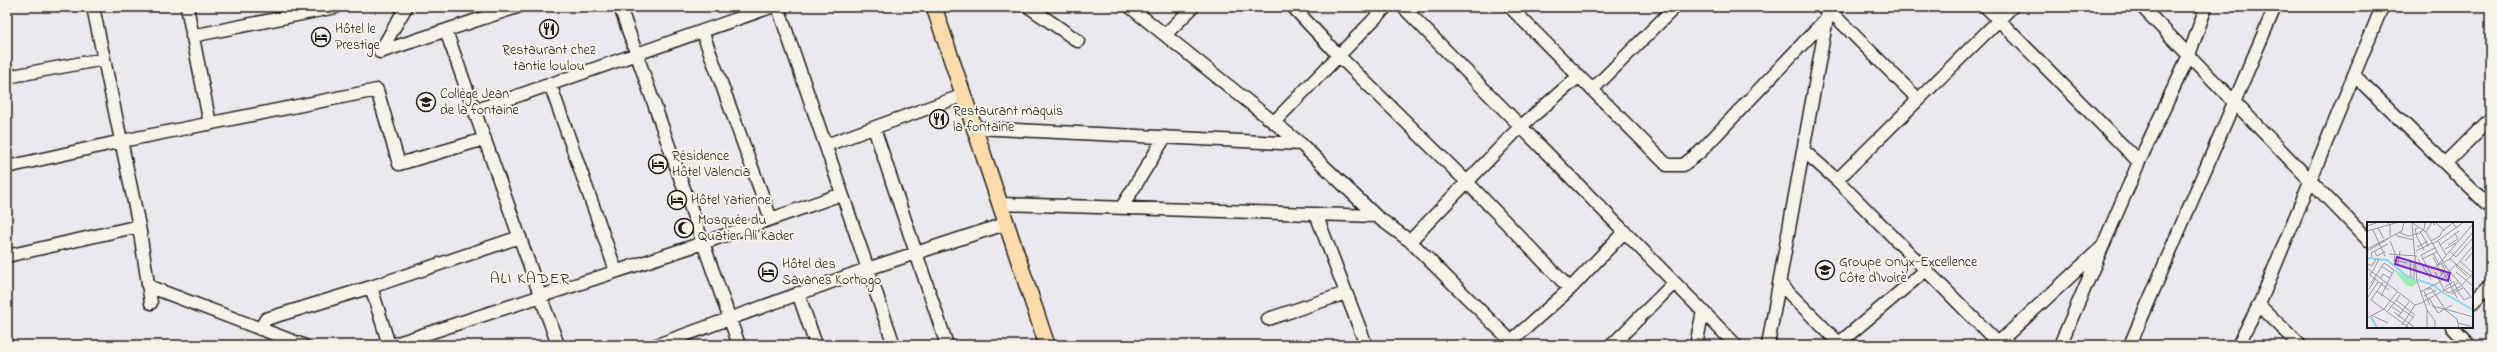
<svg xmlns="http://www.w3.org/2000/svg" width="2497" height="352" font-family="'Indie Flower',sans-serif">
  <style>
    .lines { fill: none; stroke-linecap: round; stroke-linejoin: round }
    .minor-casing { stroke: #1c1c1c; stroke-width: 15 }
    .major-casing { stroke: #1c1c1c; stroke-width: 18 }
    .minor { stroke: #f7f3e8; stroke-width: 12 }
    .major { stroke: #fcdcac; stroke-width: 15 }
    .labels { text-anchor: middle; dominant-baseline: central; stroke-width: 4; stroke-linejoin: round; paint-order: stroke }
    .poi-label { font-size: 14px; fill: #1c1c1c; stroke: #f7f3e8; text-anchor: start }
    .quarter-label { font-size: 16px; letter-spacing: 1px; fill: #1c1c1c; stroke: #f7f3e8 }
    .inset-river { fill: none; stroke: #90d3f2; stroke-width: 2 }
    .inset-road { fill: none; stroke: #98979a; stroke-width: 1 }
    .view { fill: #7b2cbf; fill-opacity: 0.15; stroke: #7b2cbf; stroke-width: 2 }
    .inset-edge { fill: none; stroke: #1c1c1c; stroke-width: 2 }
  </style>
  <rect width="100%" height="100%" fill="#ebe9ee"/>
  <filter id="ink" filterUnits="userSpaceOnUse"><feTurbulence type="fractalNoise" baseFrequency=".025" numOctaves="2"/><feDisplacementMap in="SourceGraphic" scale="8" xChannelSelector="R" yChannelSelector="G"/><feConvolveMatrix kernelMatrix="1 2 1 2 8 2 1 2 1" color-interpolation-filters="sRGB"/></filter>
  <g filter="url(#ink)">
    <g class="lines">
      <!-- minor casing -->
      <g class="minor-casing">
        <path id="minor" d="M93,7l46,219 12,77
          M187,7l23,117
          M620,7l119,338
          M778,7l116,338
          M1029,7l49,34
          M1130,7l171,137 75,72 34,25 105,104
          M1293,7l46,49 128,126 103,107
          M1403,7l333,338
          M1510,7l157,158h16l16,-12 128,-135
          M1826,7l91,91
          M1986,7l153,155
          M2142,7l226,233
          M446,31l112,314
          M702,31l69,188
          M1165,35l28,-28
          M192,36l144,-29
          M380,52l137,-45
          M380,52l26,-45
          M2355,76l135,131
          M7,77l97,-18
          M550,84l66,187
          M1592,90l83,-83
          M474,111l297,-104
          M1274,122l112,-115
          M874,128l73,217
          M975,128l326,16
          M826,145l138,-50
          M1804,151l33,29 163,165
          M2446,163l44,-44
          M7,167l115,-26 255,-51 22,74 86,-25
          M1837,180l175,-173
          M1001,204l375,12
          M1122,207l43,-70
          M1316,214l50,131
          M1410,241l110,-114 58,-50
          M7,256l132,-30
          M1780,284l61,61
          M148,286l155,59
          M371,287l18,58
          M798,293l18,52
          M2472,303l18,-18
          M2259,305l41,40
          M1268,319l78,-26
          M2452,327l17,18
          M260,329l6,-10 105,-32 149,-50
          M1511,341l59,-52 54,-57
          M1839,343l87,-73
          M1998,343l103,-95
          M392,345l311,-102 139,-49
          M657,345l210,-76 141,-46
          M1612,345l62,-62
          M1696,345l7,-34
          M1768,345l59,-327 -2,-11
          M2060,345l79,-183 50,-107 17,-48
          M2130,345l145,-338
          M2238,345l21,-40 123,-298"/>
      </g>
      <!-- major casing -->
      <g class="major-casing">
        <path id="major" d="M934,7l113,338"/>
      </g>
      <!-- minor -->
      <use href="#minor" class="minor"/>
      <!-- major -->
      <use href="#major" class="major"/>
    </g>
  </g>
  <!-- icons -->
  <defs>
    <g id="restaurant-ring" transform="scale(1)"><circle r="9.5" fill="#f7f3e8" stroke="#1c1c1c" stroke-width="1.5"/><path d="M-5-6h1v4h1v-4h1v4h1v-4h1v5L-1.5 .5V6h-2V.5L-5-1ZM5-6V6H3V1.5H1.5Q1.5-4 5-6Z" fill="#1c1c1c"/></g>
    <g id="hotel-ring" transform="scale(1)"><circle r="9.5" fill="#f7f3e8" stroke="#1c1c1c" stroke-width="1.5"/><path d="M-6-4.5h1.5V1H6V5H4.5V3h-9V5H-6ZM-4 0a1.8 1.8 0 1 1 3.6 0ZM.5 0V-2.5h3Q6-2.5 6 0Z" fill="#1c1c1c"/></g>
    <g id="university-ring" transform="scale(1)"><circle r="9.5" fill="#f7f3e8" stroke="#1c1c1c" stroke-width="1.5"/><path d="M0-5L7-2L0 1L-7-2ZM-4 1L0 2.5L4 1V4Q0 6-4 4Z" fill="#1c1c1c"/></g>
    <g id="mosque-ring" transform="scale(1)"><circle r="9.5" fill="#f7f3e8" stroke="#1c1c1c" stroke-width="1.5"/><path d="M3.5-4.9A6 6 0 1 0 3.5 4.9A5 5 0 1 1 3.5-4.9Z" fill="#1c1c1c"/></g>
  </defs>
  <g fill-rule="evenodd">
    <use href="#restaurant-ring" x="549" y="29"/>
    <use href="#hotel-ring" x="321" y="37"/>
    <use href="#university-ring" x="426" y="102"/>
    <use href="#restaurant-ring" x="939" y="119"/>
    <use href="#hotel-ring" x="658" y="164"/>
    <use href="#hotel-ring" x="677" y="200"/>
    <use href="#mosque-ring" x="684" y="228"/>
    <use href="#university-ring" x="1825" y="270"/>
    <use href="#hotel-ring" x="768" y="272"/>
  </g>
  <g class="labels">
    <!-- poi labels -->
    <g class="poi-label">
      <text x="335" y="29">Hôtel le<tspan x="335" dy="16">Prestige</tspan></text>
      <text x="549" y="50" text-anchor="middle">Restaurant chez<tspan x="549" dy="16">tantie loulou</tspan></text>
      <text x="440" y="94">Collège Jean<tspan x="440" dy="16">de la fontaine</tspan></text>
      <text x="953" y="111">Restaurant maquis<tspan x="953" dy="16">la fontaine</tspan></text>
      <text x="672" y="156">Résidence<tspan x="672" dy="16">Hôtel Valencia</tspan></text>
      <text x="691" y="200">Hôtel Yatienne</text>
      <text x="698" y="220">Mosquée du<tspan x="698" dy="16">Quatier Ali Kader</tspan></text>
      <text x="1839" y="262">Groupe Onyx-Excellence<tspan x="1839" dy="16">Côte d'Ivoire</tspan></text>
      <text x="782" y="264">Hôtel des<tspan x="782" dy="16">Savanes Korhogo</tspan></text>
    </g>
    <!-- quarter labels -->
    <g class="quarter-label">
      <text x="530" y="279">ALI KADER</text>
    </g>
  </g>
  <!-- overview -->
  <g transform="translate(2367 222)">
    <rect width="106" height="106" fill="#ebe9ee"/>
    <path d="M27,48l23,10v3l-5,4 -6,-2z" fill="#a3e9b5"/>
    <path class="inset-river" d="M0,36l20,2 20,16 8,3M51,58l15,5 8,6M75,70l31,18M4,95l6,11"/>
    <path class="inset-road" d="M20,0l3,3v11M44,0l15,10 20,35 27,32M68,0l10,9M45,1l5,58 10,29v18M0,4l12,-4M11,6l6,11M51,6l-3,1 2,8 7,13M6,8l12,26M0,9l32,-9M53,9l9,16M75,9l11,-8 3,5M32,10l9,4 12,-3 4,-4 1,-7M59,10l6,-10 3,3M28,11l2,3 17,4M23,19l5,12 -1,9M64,19l9,-5 2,-5M71,19l8,14M66,22l31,-22M73,23l19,-14M81,23l10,-6 -3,-5M50,25l11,-6M0,27l35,-18 2,-9M78,27l11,-6M0,29l21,-12M7,29l3,5 8,-4M49,29l16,-8M82,29l7,6 17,-19M66,31l6,11M22,32l28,2M5,35l-1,-4 17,-9M66,35l9,17M51,37l13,20M55,37l15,-7M83,37l23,19M27,38l13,3M43,38l1,17M98,39l8,-9M1,42l4,2 4,-7M31,42l2,-13M47,42v14M71,43l35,-41M14,44l11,7M0,46l48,37M64,47l19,-10 23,-27M75,47l15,29M5,49l-2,4 19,15M6,49l6,-12M68,50l9,18M89,50l17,14M65,54l-11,-21 14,-7M100,54l-11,-10 17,-20M13,57l3,-5 7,4M71,57l7,-9 -3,-6M86,59l7,14M16,60l-12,18 37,27M4,61l13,-20M78,65l7,-4 -5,-9M2,67l7,-11M60,68l4,-2 14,21 28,8M77,68l5,3 12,-7 12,-13 -13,-12M10,69l36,26M57,69l6,14M53,70l20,-10 16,-18M84,72l12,-6M94,73l3,5 6,-3M14,74l13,-26 -10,-7M57,74l12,-6M1,75l10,-15M62,76l9,15 14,-8M29,78l19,15M57,79l34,-18M24,84l10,7M65,84l12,3M60,88l8,11v7M78,88l12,9 2,9M20,90l13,-17M27,90l20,15M4,93l17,8M31,95l11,-15M0,96l17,-9 13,-17M91,101l12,3M35,103l13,-20 9,-3M38,106l9,-12M94,106l12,-1"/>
    <path class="view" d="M30,35l53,16 -2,8 -53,-17z"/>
    <rect width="106" height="106" class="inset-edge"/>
  </g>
  <!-- margin -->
  <rect width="2497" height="352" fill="none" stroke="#f7f3e8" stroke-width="24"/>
  <rect x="12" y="12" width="2473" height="328" fill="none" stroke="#1c1c1c" stroke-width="1.5" filter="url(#ink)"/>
</svg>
